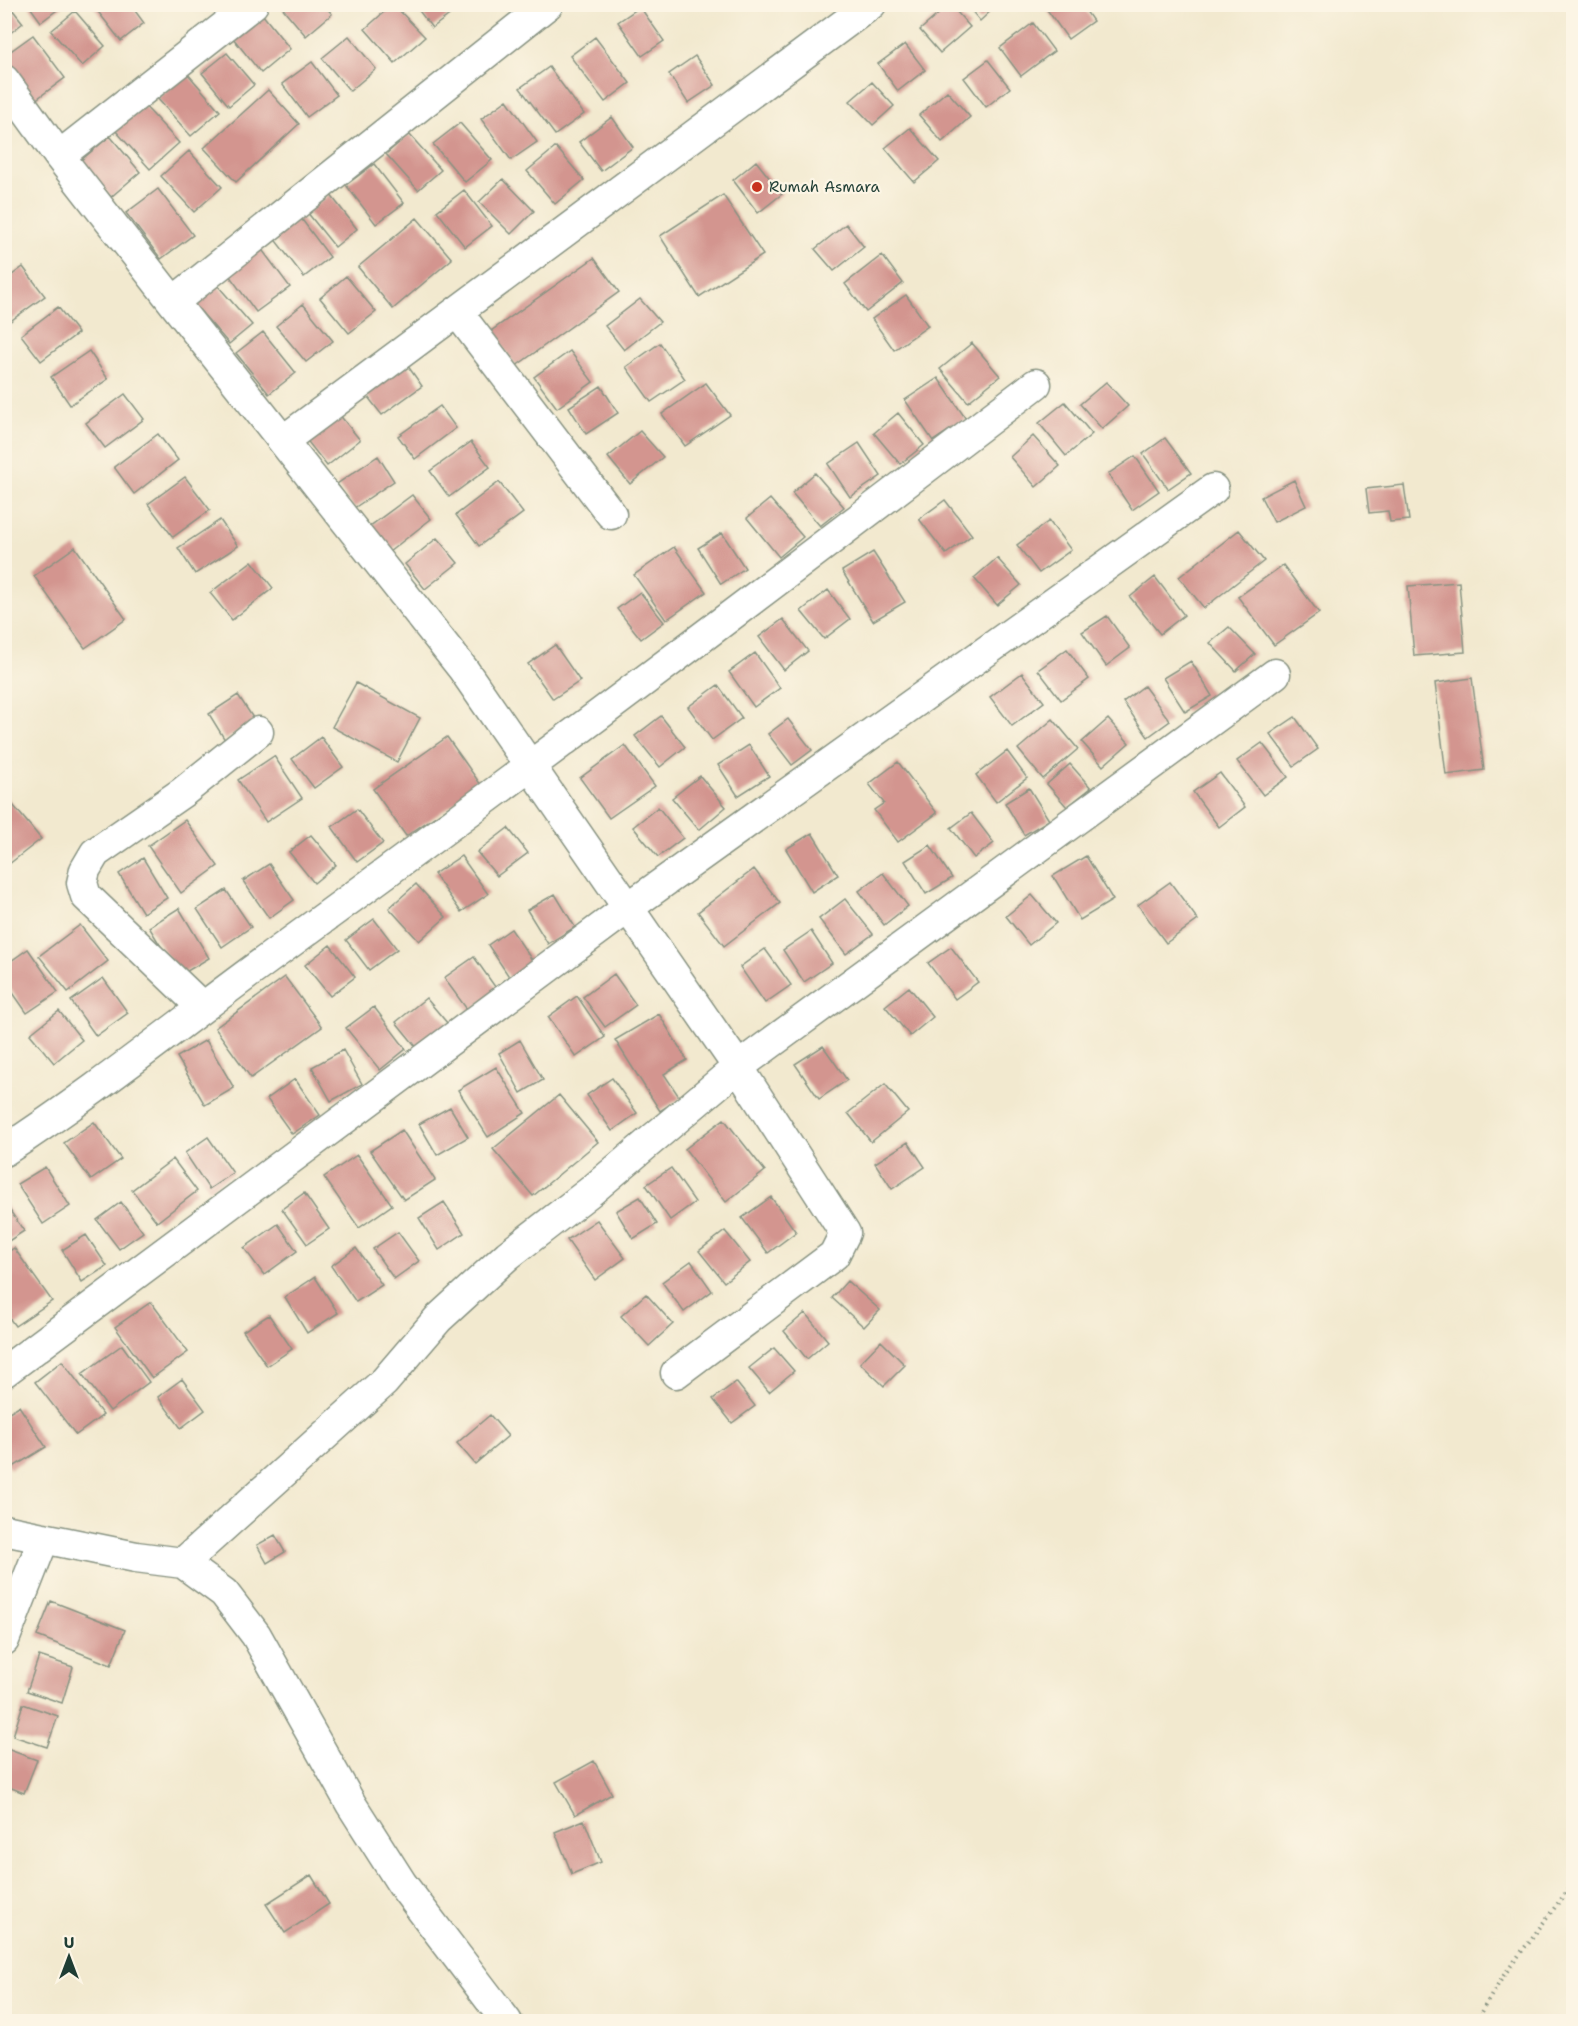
<svg xmlns="http://www.w3.org/2000/svg" width="1578" height="2026" font-family="'Shantell Sans',sans-serif">
  <style>
    .building { fill: #d3958f }
    .lines { fill: none; stroke-linecap: round; stroke-linejoin: round }
    .street-casing { stroke: #889382; stroke-width: 33 }
    .path { stroke: #889382; stroke-width: 4; stroke-dasharray: 1.5 4.5; stroke-linecap: butt }
    .street { stroke: #fff; stroke-width: 30 }
    .poi-dot { fill: #c8321e; stroke: #fcf5e5; stroke-width: 2 }
    .labels { text-anchor: middle; dominant-baseline: central; stroke-width: 4.5; stroke-linejoin: round; paint-order: stroke }
    .poi-label { font-size: 15px; fill: #1f3d34; stroke: #fcf5e5; text-anchor: start }
  </style>
  <rect width="100%" height="100%" fill="#fcf5e5"/>
  <filter id="ink" filterUnits="userSpaceOnUse"><feTurbulence type="fractalNoise" baseFrequency=".0167" numOctaves="2"/><feDisplacementMap in="SourceGraphic" scale="12" xChannelSelector="R" yChannelSelector="G"/><feConvolveMatrix kernelMatrix="1 2 1 2 8 2 1 2 1" color-interpolation-filters="sRGB"/></filter>
  <filter id="wash" filterUnits="userSpaceOnUse"><feTurbulence type="fractalNoise" baseFrequency=".008" numOctaves="4" result="noise"/><feDisplacementMap in="SourceGraphic" scale="24" xChannelSelector="R" yChannelSelector="G"/><feGaussianBlur stdDeviation="1.35" result="paint"/><feColorMatrix in="noise" values="0 0 0 0 0 0 0 0 0 0 0 0 0 0 0 0 0 1.4 0 .05"/><feComposite in="paint" operator="in"/></filter>
  <g filter="url(#wash)">
    <rect width="100%" height="100%" fill="#f2e9cf"/>
    <g id="blocks">
      <!-- building -->
      <path class="building" d="M4,4h4l15,19 -19,15z
        M28,4h37l-24,18z
        M92,4h38l14,19 -23,18z
        M393,4l32,33 -30,26 -30,-34z
        M414,4h50l-32,24z
        M950,4l20,23 -30,26 -20,-23z
        M966,4h32l-18,17z
        M1043,4h38l12,17 -25,18z
        M280,5h44l8,9 -26,22z
        M640,7l24,34 -22,15 -24,-34z
        M75,11l30,35 -23,20 -31,-35z
        M262,14l28,35 -29,24 -28,-35z
        M1033,23l21,28 -33,25 -21,-28z
        M33,35l32,43 -38,28 -23,-30v-20z
        M349,36l27,33 -26,22 -28,-33z
        M595,37l35,46 -25,19 -35,-46z
        M905,44l20,26 -27,21 -20,-27z
        M227,53l27,32 -25,21 -27,-33z
        M695,56l20,29 -27,18 -19,-29z
        M988,60l22,28 -24,19 -22,-29z
        M312,62l25,33 -30,22 -25,-33z
        M549,67l35,47 -29,21 -35,-47z
        M187,73l33,38 -29,25 -34,-38z
        M872,82l22,24 -21,19 -23,-24z
        M268,90l31,34 -63,58 -32,-34z
        M947,91l23,26 -28,25 -23,-27z
        M507,100l30,42 -26,18 -30,-41z
        M144,105l35,38 -29,26 -35,-39z
        M612,117l21,30 -32,24 -22,-29z
        M460,123l32,37 -27,22 -32,-38z
        M910,128l29,33 -25,21 -29,-34z
        M409,134l32,36 -23,20 -32,-36z
        M110,136l30,36 -29,25 -31,-36z
        M556,147l28,33 -29,24 -28,-33z
        M189,151l33,36 -28,25 -33,-36z
        M756,161l26,33 -24,19 -25,-33z
        M374,164l30,39 -28,21 -30,-39z
        M503,179l31,32 -23,23 -32,-32z
        M158,189l35,46 -32,24 -35,-46z
        M464,190l28,36 -27,21 -28,-36z
        M330,194l27,35 -22,18 -28,-35z
        M723,195l40,60 -64,42 -39,-61z
        M300,217l30,40 -26,20 -31,-40z
        M417,218l35,41 -59,50 -35,-42z
        M846,224l18,23 -30,24 -19,-22z
        M260,247l30,40 -34,25 -30,-41z
        M882,255l21,28 -37,29 -21,-28z
        M594,258l25,34 -103,74 -25,-35z
        M23,267l22,29 -36,26 -5,-6v-35z
        M346,276l30,36 -27,21 -29,-35z
        M212,279l40,46 -23,19 -40,-46z
        M906,295l22,31 -34,24 -22,-31z
        M640,299l20,23 -36,28 -19,-24z
        M303,304l30,37 -27,21 -30,-36z
        M58,307l20,26 -37,28 -20,-26z
        M263,332l33,41 -27,21 -33,-41z
        M660,343l25,36 -34,23 -25,-35z
        M972,343l28,33 -32,26 -28,-33z
        M89,351l19,28 -38,26 -19,-28z
        M570,351l23,31 -36,26 -23,-31z
        M405,362l17,24 -40,29 -18,-23z
        M938,378l28,41 -33,22 -28,-41z
        M1106,382l22,24 -26,23 -22,-25z
        M706,383l24,32 -45,31 -23,-32z
        M601,386l17,27 -32,21 -17,-27z
        M125,394l19,25 -39,29 -19,-25z
        M1065,402l27,32 -26,22 -27,-33z
        M440,406l16,22 -41,31 -17,-23z
        M338,413l22,27 -33,26 -22,-28z
        M898,413l26,32 -24,19 -26,-31z
        M640,431l23,26 -33,27 -22,-27z
        M158,434l20,26 -44,34 -20,-27z
        M1033,436l27,30 -24,21 -26,-30z
        M1165,438l26,35 -23,16 -25,-35z
        M471,442l19,25 -41,30 -19,-26z
        M859,443l22,33 -31,21 -22,-33z
        M378,456l16,25 -40,27 -17,-24z
        M1135,456l24,35 -27,19 -24,-36z
        M815,473l29,34 -24,19 -28,-33z
        M185,477l25,33 -37,27 -25,-33z
        M1294,480l12,26 -32,16 -13,-25z
        M499,482l24,31 -44,33 -23,-31z
        M1404,485l5,35 -19,2 -2,-11 -19,2 -3,-24z
        M412,495l19,24 -42,33 -20,-25z
        M770,499l33,38 -24,20 -32,-39z
        M945,500l27,35 -26,19 -27,-35z
        M220,520l18,26 -43,28 -17,-26z
        M1049,521l22,29 -32,23 -22,-28z
        M1239,530l25,31 -60,47 -25,-31z
        M722,533l23,35 -24,16 -23,-36z
        M437,538l21,25 -33,26 -20,-25z
        M75,547l51,72 -41,29 -51,-72z
        M674,547l32,45 -40,28 -32,-45z
        M873,552l32,50 -32,19 -31,-50z
        M997,558l24,27 -24,20 -23,-27z
        M252,561l21,27 -41,32 -22,-27z
        M1283,565l36,48 -45,32 -36,-48z
        M1155,577l29,38 -24,19 -30,-37z
        M1459,582l6,70 -51,4 -6,-70z
        M828,590l22,29 -26,20 -23,-28z
        M640,592l24,30 -23,17 -24,-30z
        M1107,616l23,32 -24,18 -24,-34z
        M783,619l25,32 -24,19 -25,-33z
        M1229,627l26,27 -19,17 -26,-28z
        M555,645l25,36 -27,18 -25,-35z
        M1067,649l22,30 -28,21 -23,-30z
        M755,653l25,35 -26,19 -25,-35z
        M1191,661l21,35 -27,16 -22,-34z
        M1022,673l22,29 -32,24 -22,-29z
        M1472,678l12,92 -38,5 -11,-92z
        M356,683l64,35 -23,44 -65,-35z
        M718,685l24,33 -30,22 -24,-33z
        M1144,686l26,35 -22,16 -25,-35z
        M238,695l17,26 -30,19 -16,-26z
        M661,716l24,31 -25,20 -25,-31z
        M1295,717l23,32 -24,17 -24,-32z
        M788,719l24,31 -20,15 -24,-31z
        M1053,719l25,30 -35,30 -25,-30z
        M1108,719l21,24 -26,23 -21,-24z
        M321,737l22,30 -29,21 -22,-29z
        M447,737l34,48 -75,51 -33,-47z
        M1262,743l26,34 -25,18 -26,-34z
        M625,745l30,41 -46,32 -29,-40z
        M749,745l20,31 -31,20 -20,-31z
        M1007,751l20,27 -31,24 -20,-27z
        M274,756l28,42 -36,24 -28,-42z
        M898,762l39,51 -39,29 -24,-32 10,-7 -15,-19z
        M1070,764l21,24 -24,19 -20,-23z
        M1220,773l25,34 -26,20 -26,-35z
        M700,776l26,31 -27,23 -27,-32z
        M1029,788l20,32 -25,15 -19,-32z
        M4,794l37,45 -37,29z
        M658,807l25,31 -25,19 -25,-30z
        M357,809l26,34 -26,19 -25,-35z
        M971,813l23,30 -20,15 -23,-30z
        M185,820l33,46 -37,27 -33,-47z
        M508,828l20,25 -31,23 -20,-24z
        M812,833l26,42 -26,17 -26,-43z
        M311,835l25,30 -22,18 -25,-31z
        M930,845l22,33 -26,16 -21,-33z
        M461,856l27,38 -27,18 -27,-38z
        M1086,856l27,44 -33,20 -27,-44z
        M143,858l24,40 -24,15 -24,-39z
        M269,864l25,36 -25,18 -26,-37z
        M754,869l26,34 -56,43 -26,-34z
        M883,873l25,33 -24,19 -25,-34z
        M1170,882l28,38 -32,23 -28,-38z
        M416,884l30,33 -27,24 -30,-33z
        M226,890l25,37 -29,20 -25,-38z
        M555,894l20,33 -27,17 -21,-34z
        M1032,895l24,28 -27,22 -23,-29z
        M845,899l28,35 -27,20 -27,-35z
        M179,908l30,50 -30,18 -30,-49z
        M374,919l23,30 -28,21 -23,-30z
        M80,925l28,36 -40,31 -29,-36z
        M511,929l23,34 -24,15 -22,-33z
        M811,931l21,32 -28,19 -21,-32z
        M330,945l25,32 -25,19 -25,-31z
        M951,947l27,35 -23,17 -27,-36z
        M28,949l30,43 -31,21 -23,-33v-14z
        M765,949l26,36 -26,18 -25,-36z
        M474,957l24,34 -29,21 -25,-34z
        M614,974l22,31 -31,22 -22,-30z
        M285,977l37,50 -71,51 -36,-50z
        M103,978l25,35 -32,23 -25,-35z
        M909,987l24,30 -23,19 -25,-30z
        M577,996l28,41 -29,20 -28,-40z
        M426,998l22,26 -30,25 -22,-27z
        M374,1007l32,42 -26,21 -34,-42z
        M59,1011l23,29 -28,23 -24,-29z
        M659,1014l28,46 -23,14 16,24 -20,13 -45,-71z
        M206,1040l28,48 -29,17 -28,-48z
        M520,1040l23,40 -22,13 -22,-40z
        M823,1046l24,34 -28,19 -24,-35z
        M343,1050l19,34 -31,17 -19,-34z
        M496,1067l29,46 -37,24 -30,-47z
        M612,1078l25,35 -25,18 -25,-36z
        M295,1079l25,36 -28,19 -25,-35z
        M885,1084l23,28 -37,30 -23,-29z
        M559,1095l39,47 -65,54 -40,-47z
        M450,1107l18,30 -31,18 -18,-31z
        M724,1119l41,52 -39,31 -41,-53z
        M94,1122l27,37 -30,21 -27,-37z
        M402,1130l33,50 -31,20 -34,-49z
        M208,1137l25,36 -24,16 -24,-36z
        M908,1142l17,25 -33,22 -17,-26z
        M357,1155l35,50 -33,23 -35,-51z
        M173,1159l24,32 -40,31 -25,-32z
        M45,1167l25,39 -27,18 -26,-40z
        M671,1168l24,34 -25,18 -24,-35z
        M304,1193l25,36 -22,15 -25,-35z
        M640,1197l17,27 -24,15 -17,-28z
        M771,1197l25,35 -28,21 -26,-35z
        M4,1202l20,29 -20,13z
        M121,1202l22,30 -24,17 -22,-29z
        M444,1202l20,31 -25,17 -20,-32z
        M597,1220l28,38 -30,22 -28,-40z
        M278,1224l19,27 -33,24 -20,-27z
        M725,1231l25,31 -26,20 -25,-31z
        M398,1232l21,29 -25,18 -21,-30z
        M86,1235l21,31 -25,16 -20,-32z
        M14,1248l38,53 -37,25 -11,-15v-56z
        M356,1248l26,37 -26,17 -25,-36z
        M691,1261l21,30 -28,21 -22,-30z
        M315,1277l23,36 -31,20 -22,-36z
        M847,1281l33,29 -16,17 -32,-29z
        M646,1294l27,30 -24,22 -28,-30z
        M151,1302l37,50 -36,26 -37,-51z
        M805,1313l23,28 -21,18 -23,-28z
        M269,1315l23,34 -25,17 -24,-35z
        M881,1341l24,24 -21,21 -24,-23z
        M122,1345l27,37 -39,29 -28,-37z
        M774,1348l20,23 -25,21 -20,-24z
        M62,1361l41,54 -27,20 -41,-53z
        M182,1379l23,31 -24,18 -23,-31z
        M736,1382l19,24 -23,17 -19,-24z
        M19,1406l27,41 -36,22 -6,-9v-45z
        M490,1415l18,21 -33,28 -18,-21z
        M275,1535l10,17 -18,11 -10,-18z
        M51,1601l74,29 -14,35 -74,-29z
        M39,1656l34,11 -11,36 -35,-12z
        M23,1704l35,12 -11,31 -34,-11z
        M4,1748l33,12 -13,33 -20,-8z
        M594,1761l18,33 -37,21 -19,-33z
        M584,1820l17,42 -29,12 -17,-42z
        M311,1875l18,29 -44,29 -19,-29z"/>
    </g>
  </g>
  <g filter="url(#ink)">
    <use href="#blocks" fill-opacity="0" stroke="#889382" stroke-width="1.5"/>
    <g class="lines">
      <!-- street casing -->
      <g class="street-casing">
        <path id="street" d="M4,80l55,76 114,146 290,367 275,398 107,166 -11,22 -158,118
          M59,156l194,-152
          M173,302l375,-298
          M458,313l153,201
          M284,440l587,-436
          M202,1007l-116,-111 -4,-13 3,-13 10,-17 88,-61 75,-60
          M4,1151c94,-61 181,-132 272,-198 256,-186 508,-377 760,-569
          M4,1372l625,-465 584,-418
          M4,1530l132,27 47,6 41,30 32,42 95,169 51,80 105,138
          M183,1563l201,-181 54,-63 70,-64 83,-64 147,-124 537,-393
          M4,1640l40,-102"/>
      </g>
      <!-- path -->
      <path class="path" d="M1475,2022l29,-47 70,-93"/>
      <!-- street -->
      <use href="#street" class="street"/>
    </g>
  </g>
  <!-- markers -->
  <circle class="poi-dot" cx="757" cy="187" r="6"/>
  <g class="labels">
    <!-- poi labels -->
    <g class="poi-label">
      <text x="769" y="187">Rumah Asmara</text>
    </g>
  </g>
  <!-- margin -->
  <rect width="1578" height="2026" fill="none" stroke="#fcf5e5" stroke-width="24"/>
  <!-- north arrow -->
  <g transform="translate(69 1957)" stroke="#fcf5e5" stroke-width="4.5" paint-order="stroke">
  <path d="M0-4.5L10 22L0 15L-10 22Z" fill="#1f3d34"/>
  <text y="-9" font-size="16" font-weight="bold" text-anchor="middle" fill="#1f3d34">U</text>
  </g>
</svg>
